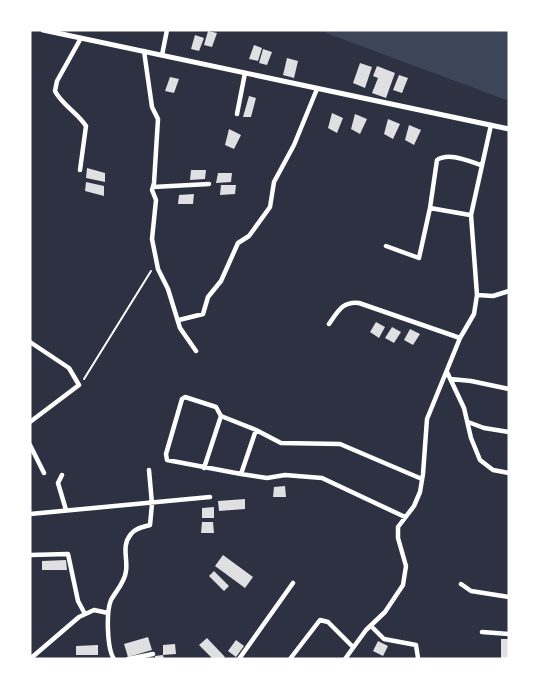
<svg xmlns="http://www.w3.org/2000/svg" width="539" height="689" font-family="Cabin,sans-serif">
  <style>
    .green { fill: #3c4559 }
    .building { fill: #e0e0e3 }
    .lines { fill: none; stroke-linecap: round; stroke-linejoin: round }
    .path { stroke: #fff; stroke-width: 2 }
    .minor { stroke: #fff; stroke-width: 4.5 }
    .tertiary { stroke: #fff; stroke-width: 5 }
  </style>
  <rect width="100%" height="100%" fill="#2d3142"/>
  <!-- green -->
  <path class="green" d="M318,30h191v71z"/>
  <!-- building -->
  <path class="building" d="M208,31l9,2 -5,14 -8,-2z
    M195,35l9,3 -5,13 -8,-2z
    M254,45l8,3 -4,13 -9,-2z
    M263,49l9,3 -5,13 -8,-2z
    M287,58l11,3 -4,17 -11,-3z
    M360,63l12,4 -7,21 -12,-5z
    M377,66l18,7 -9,25 -14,-5 6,-15 -5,-2z
    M399,75l9,3 -6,15 -9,-3z
    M170,77l9,2 -5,14 -9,-2z
    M249,96l7,2 -5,19h-8z
    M332,113l11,5 -6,15 -9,-5z
    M355,114l12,5 -7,15 -9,-5z
    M388,119l12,5 -7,15 -9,-5z
    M409,125l12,5 -7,15 -9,-5z
    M229,129l12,6 -7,14 -9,-4z
    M87,168l18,5v9l-19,-4z
    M191,170h15l-1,9 -15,1z
    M218,173h14l-1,9 -15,1z
    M86,182l18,4v10l-19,-5z
    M221,185h15l-1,9 -15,1z
    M194,194l-1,10h-15l1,-9z
    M376,322l9,5 -6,11 -9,-6z
    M392,327l9,5 -7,11 -9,-5z
    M410,329l10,5 -7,11 -9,-5z
    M285,486l1,11h-13l1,-10z
    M245,499v10l-26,2 -1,-10z
    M214,507v11h-12v-10z
    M202,522h11l1,11h-13z
    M223,555l30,22 -8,11 -30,-22z
    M66,560l1,10h-25v-9z
    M214,571l15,15 -5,5 -15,-15z
    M148,637l4,13 -24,7 -4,-13z
    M207,638l18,19 -3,2h-9l-14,-14z
    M501,639h8v20h-8z
    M236,640l8,6 -8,11 -8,-6z
    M378,641l10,5 -5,10 -10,-5z
    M175,644l1,10 -13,1 1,4h-9v-3l8,-1v-10z
    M98,645v10h-22v-9z"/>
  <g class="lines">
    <!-- path -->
    <path class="path" d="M84,379l67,-108"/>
    <!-- minor -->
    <path class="minor" d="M144,51l8,56 6,12 -4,64 -2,7 4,10 -4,39 6,30 10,20 12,39 16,23
      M162,55l5,-25
      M237,114l8,-41
      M80,170l6,-44c-9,-14 -24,-21 -31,-35l2,-10 24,-43
      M153,187l56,-3
      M430,208l40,7
      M386,246l33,12 11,-50 7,-48c12,-8 31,1 44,5
      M477,295l16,1 16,-5
      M179,320l24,-6 5,-17 13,-16 17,-38 11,-7 21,-29 4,-25 20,-37 23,-56
      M329,324c9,-13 14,-23 30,-21l101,35 14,-24 3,-19 -6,-80 20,-90
      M30,342l39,26 10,17 -49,37
      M447,372l17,36 7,30 9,22 13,10 16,3
      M451,379l20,2 38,8
      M468,422l16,6 25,4
      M30,445l14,28
      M204,468l17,-52
      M241,474l-74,-14 -1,-6 16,-55 3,-2 31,10 5,9 35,14
      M62,475l-4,8 8,27
      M30,514l180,-17
      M405,517l-83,-39 -37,-3 -18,3 -26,-4 15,-44 25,13 59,1 82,35
      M30,555l38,-1 10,47 7,13
      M461,584l10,7 38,6
      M371,626l13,13 32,6 2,13
      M482,632l27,2
      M30,659l49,-42 15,-7 14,3
      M114,659c-7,-10 -8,-47 -3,-59 5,-9 14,-18 15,-29 2,-13 -5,-25 5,-37 4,-6 12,-7 19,-9l2,-21 -3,-34
      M128,659l25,-5
      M239,659l54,-76
      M290,659l30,-39 8,2 25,25
      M345,659l21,-29 19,-18 18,-27 3,-19 -8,-28v-11l16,-21 6,-14 3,-18 4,-55 33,-81"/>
    <!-- tertiary -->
    <path class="tertiary" d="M43,30l466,99"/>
  </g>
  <!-- border -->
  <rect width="539" height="689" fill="none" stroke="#ffffff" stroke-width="63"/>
</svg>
